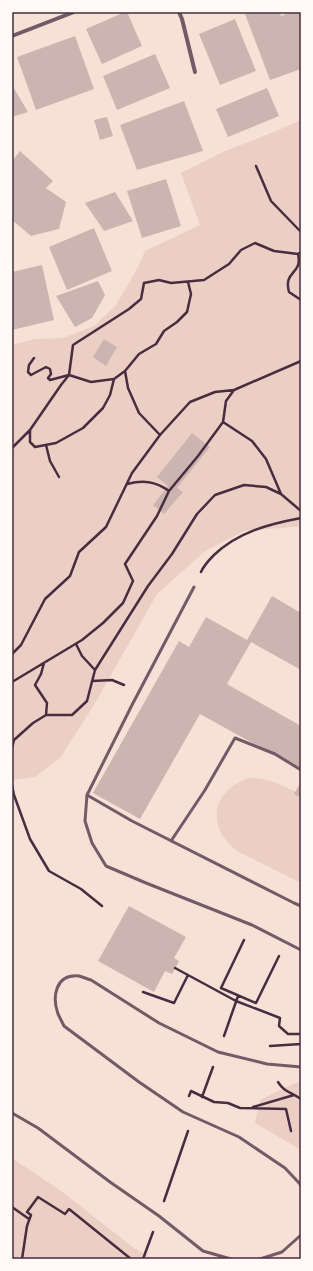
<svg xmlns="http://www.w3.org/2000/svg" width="313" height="1271" font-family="'Exo 2',sans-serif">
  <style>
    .green { fill: #ebcfc5 }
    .building { fill: #ccb4b1 }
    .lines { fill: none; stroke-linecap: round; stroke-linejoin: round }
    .path { stroke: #4a2c40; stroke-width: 2.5 }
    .service { stroke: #755966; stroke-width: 3 }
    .minor { stroke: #755966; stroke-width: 4 }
    .neatline { fill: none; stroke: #4a2c40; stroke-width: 1.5 }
  </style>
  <rect width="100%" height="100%" fill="#f7e1d7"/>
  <!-- green -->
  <path class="green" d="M301,120v407h-8l-49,4 -40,21 -47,42 -63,111 -34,53 -25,19 -23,3v-435l23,-6 28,-1 31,-12 22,-21 22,-38 7,-16 55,-26 -19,-52 42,-21 53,-21z
    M248,778c21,-1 34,8 53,16v89l-62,-31c-33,-22 -29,-60 9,-74z
    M295,1083h6v67l-46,-27 5,-23z
    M12,1158l49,33 73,57 20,11h-142z"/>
  <!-- building -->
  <path class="building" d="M125,12h2l15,34 -40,18 -16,-35z
    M250,12h30l1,4 11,-4h9v57l-31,11 -25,-66z
    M235,19l21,52 -36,14 -21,-51z
    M75,36l19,53 -58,21 -19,-53z
    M155,54l15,34 -53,22 -14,-34z
    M12,85l16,27 -16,5z
    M267,88l12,28 -51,21 -12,-28z
    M184,101l19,50 -66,19 -17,-45z
    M107,117l6,19 -13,4 -6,-20z
    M20,151l33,30 -7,7 20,14 -7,27 -28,7 -19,-16v-59z
    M166,179l15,47 -39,12 -15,-47z
    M115,192l18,29 -29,10 -19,-28z
    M94,228l18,43 -45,19 -18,-43z
    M42,265l12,55 -42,10v-58z
    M98,281l7,14 -13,23 -17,9 -19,-31z
    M104,339l13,8 -11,19 -13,-9z
    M192,433l18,14 -33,41 6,4 -19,22 -11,-9 15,-19 -11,-9z
    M272,596l29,17v57l-50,-28 -24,42 74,42v44l-101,-56 -60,105 -47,-26 86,-152 10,6 17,-30 41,23z
    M301,782v16l-7,-4z
    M129,906l57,31 -12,21 5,3 -7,13 -7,-3 -11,21 -56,-31z"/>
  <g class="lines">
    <!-- path -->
    <path class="path" d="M256,166l15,35 30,31
      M298,254c5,21 -15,16 -9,38l12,8
      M34,358l-5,7 -1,7 3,3 15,-8 4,2 1,5 -3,4 2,2 19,-5 22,7 23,-3 11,-8 14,-17 17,-10 8,-13 13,-9 10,-10 4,-18 -3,-12
      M125,371l3,17 11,25 21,22
      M234,390l-8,11 -3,21 29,19 14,18 15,35 20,17
      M30,431v11l5,5 21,-4 27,-15 20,-20 7,-13 4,-16
      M46,445l4,16 9,16
      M12,448l18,-18 31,-45 8,-10 4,-30 56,-36 12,-10 3,-16 15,-3 12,3 33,-3 25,-16 12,-14 14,-7 19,8 24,3 3,-2
      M127,484c16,-4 28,-3 42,7
      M201,572c3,-7 7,-11 13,-17 24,-23 55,-31 87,-37
      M76,644l6,12 13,14
      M12,654l9,-9 24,-46 25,-23 9,-24 27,-25 26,-54 28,-38 30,-33 25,-10 19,-2 67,-29
      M44,663l-3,11 -6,11 12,18 -1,12
      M92,681l20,-1 12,5
      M12,682l70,-42 21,-17 20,-20 10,-22 -8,-17 32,-48 12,-25 29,-35 25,-34
      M12,748l2,-8 19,-17 13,-8h26l15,-14 8,-31 53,-84 24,-32 25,-40 18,-19 29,-10 22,2 15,7
      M12,785l2,10 16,44 19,32 32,18 21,17
      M244,940l-23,48 35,15 23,-47
      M175,968l61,33 44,17 -1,8 9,8h13
      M143,992l31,11 14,-28
      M224,1036l14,-40
      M270,1046l31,-2
      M278,1082c6,10 13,10 23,17
      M189,1096l2,-5 23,11 14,1 12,5 46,1 5,22
      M202,1097l11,-30
      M253,1107l41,-12
      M164,1201l24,-70
      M12,1207l17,12
      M22,1259l5,-33 4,-11 -4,-3 11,-15 27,17 4,-5 62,50
      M143,1259l10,-27"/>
    <!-- service -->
    <path class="service" d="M194,587l-62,118 -45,90 -2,26 7,22 14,23 40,17 106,42 49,25
      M87,795l45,26 162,82 7,3
      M171,841l34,-51 30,-52 40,16 26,16
      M301,1067l-34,-3 -49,-12 -59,-29 -68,-43c-4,-1 -8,-3 -12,-4 -24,-2 -27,21 -21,38 2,4 4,8 6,12l75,56 44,30 56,25 46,31 15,16 1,3
      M12,1113l26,15 72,54 49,34 44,35 28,8
      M260,1259l22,-7 19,-17"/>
    <!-- minor -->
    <path class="minor" d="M179,12l3,7 13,53
      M12,36l62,-24"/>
  </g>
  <!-- border -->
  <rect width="313" height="1271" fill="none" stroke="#fffaf5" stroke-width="26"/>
  <rect x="13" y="13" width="287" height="1245" class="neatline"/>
</svg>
